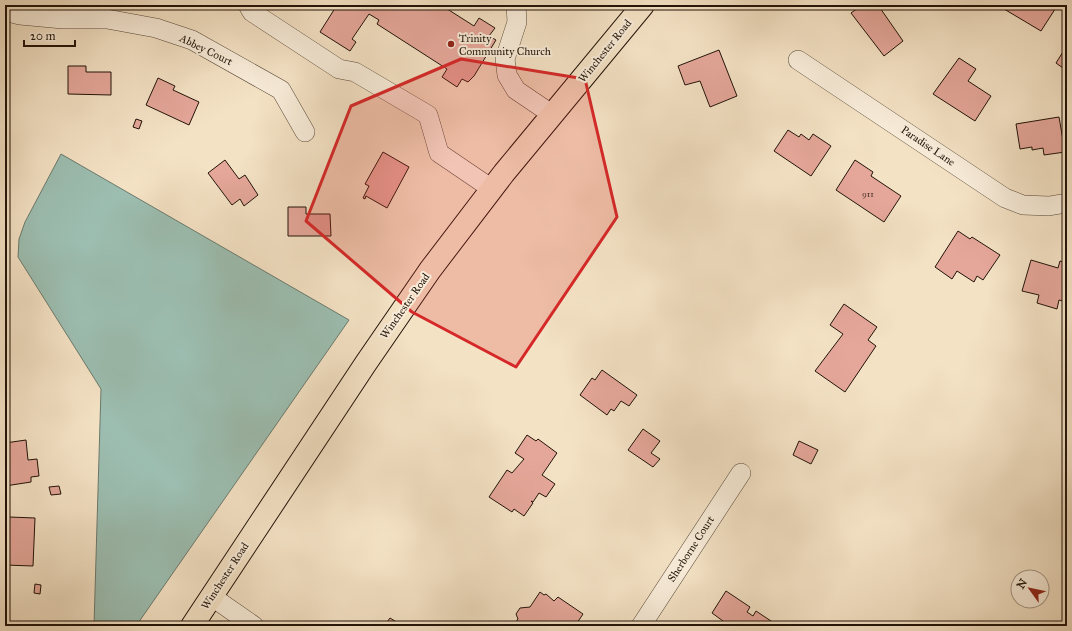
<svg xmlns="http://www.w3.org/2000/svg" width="1072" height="631" font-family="'IM FELL Great Primer',serif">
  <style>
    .water { fill: #9cbeb1; stroke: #6b7a6d }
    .building { fill: #e5a79a; stroke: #211308 }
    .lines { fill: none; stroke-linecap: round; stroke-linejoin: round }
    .minor-casing { stroke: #564737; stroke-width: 20 }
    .major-casing { stroke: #211308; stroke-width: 24 }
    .minor { stroke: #f8ecd9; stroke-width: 19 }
    .major { stroke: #f4e2c5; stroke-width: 22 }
    .marked { fill: #d62828; fill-opacity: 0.2; stroke: #d62828; stroke-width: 3; stroke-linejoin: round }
    .poi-dot { fill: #8f2418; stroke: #f8ecd9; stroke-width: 1.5 }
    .labels { text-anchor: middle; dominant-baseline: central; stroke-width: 4; stroke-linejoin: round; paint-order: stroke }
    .number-label { font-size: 9px; fill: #52382c }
    .poi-label { font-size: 11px; fill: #211308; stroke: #f8ecd9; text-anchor: start }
    .street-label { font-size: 11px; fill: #211308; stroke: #f8ecd9 }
  </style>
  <rect width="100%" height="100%" fill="#f4e2c5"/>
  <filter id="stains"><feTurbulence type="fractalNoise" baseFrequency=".005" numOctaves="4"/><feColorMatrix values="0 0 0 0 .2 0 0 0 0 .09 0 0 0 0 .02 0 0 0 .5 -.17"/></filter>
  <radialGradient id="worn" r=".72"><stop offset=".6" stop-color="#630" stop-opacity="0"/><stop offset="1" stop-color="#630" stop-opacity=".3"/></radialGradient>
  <!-- water -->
  <path class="water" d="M61,154l288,166 -213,306h-42l7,-237 -83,-132 1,-18 6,-17z"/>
  <!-- building -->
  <path class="building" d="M337,5h104l33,21 5,-8 16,10 -6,8 7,4 -22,36 -6,6 -6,-3 -5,8 -15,-10 5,-8 -70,-45 2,-4 -10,-6 -17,25 4,3 -6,9 -30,-19z
    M862,5h16l25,36 -19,15 -33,-43z
    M1055,5l2,1 -16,25 -42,-25z
    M1067,44v27l-11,-8 10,-16h-1z
    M719,50l18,46 -27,11 -10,-26 -15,4 -7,-19z
    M959,58l17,11 -8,12 23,15 -16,25 -42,-27z
    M68,66h18v6h25v23l-43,-1z
    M158,78l17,8 -2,4 26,12 -10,23 -43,-20z
    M1059,117l6,35 -21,3 -1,-7 -11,2v-3l-12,2 -4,-25z
    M136,119l6,2 -3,8 -6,-2z
    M788,130l11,7 2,-3 8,6 4,-6 18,12 -20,30 -37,-25z
    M383,152l26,15 -22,41 -21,-12 -1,3 -2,-1 6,-12 -4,-2z
    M225,160l14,19 6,-4 13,20 -14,11 -4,-7 -8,6 -24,-32z
    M855,160l18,12 -2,4 30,20 -17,26 -48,-32z
    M288,207h18v7h24l1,22h-43z
    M958,231l12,8 2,-2 28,18 -17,25 -6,-4 -3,6 -17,-11 -5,8 -17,-12z
    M1031,260l27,8 2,-7 7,2v39l-8,-2 -2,9 -20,-6 2,-8 -17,-4z
    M844,304l33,23 -9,13 8,6 -31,46 -30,-21 28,-37 -13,-9z
    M602,370l35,25 -8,11 -8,-5 -7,10 -3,-2 -4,6 -27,-20 12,-17 3,2z
    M643,429l17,12 -9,12 9,6 -7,8 -25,-17z
    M527,435l9,6 2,-2 19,14 -15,22 13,9 -9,13 -7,-4 -6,9 -2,-1 2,2 -9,13 -10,-7 -2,3 -23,-15 18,-27 5,3 12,-14 -9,-6z
    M26,440l2,20 9,-1 2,17 -8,1v5l-26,4v-43z
    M799,441l19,9 -7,14 -18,-9z
    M59,486l2,8 -10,1 -2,-8z
    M9,517l26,1 -2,48 -28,-1v-19h3z
    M35,584l6,1 -1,9 -6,-1z
    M726,591l24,16 -3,5 6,4 3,-5 15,10 -3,5h-48l3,-5 -11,-8z
    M540,592l4,3 2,-1 8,7 4,-4 25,17 -8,12h-62l5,-7 -2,-5 4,-6 10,-1z
    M390,618l13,8h-19z"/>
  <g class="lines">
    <!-- minor casing -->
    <g class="minor-casing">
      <path id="minor" d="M248,5l4,7 87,57 16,3 73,43 11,38 53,36
        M516,5l1,17 -12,37 2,16 9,15 37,25
        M5,11l15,4 43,4h44l49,9 36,12 89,50 24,42
        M798,60l207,138 18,7 26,1 18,-3
        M211,596l43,30
        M641,626l100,-153"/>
    </g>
    <!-- major casing -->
    <g class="major-casing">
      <path id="major" d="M192,626l174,-263 64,-93 74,-97 139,-168"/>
    </g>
    <!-- minor -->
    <use href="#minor" class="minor"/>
    <!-- major -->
    <use href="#major" class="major"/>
  </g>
  <!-- marked area -->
  <path class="marked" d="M461,59l124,20 32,138 -101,150 -104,-55 -106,-91 45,-115z"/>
  <!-- markers -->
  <circle class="poi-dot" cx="451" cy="44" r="4"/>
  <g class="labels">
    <!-- number labels -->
    <g class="number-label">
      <text x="868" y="193">911</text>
    </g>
    <!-- poi labels -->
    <g class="poi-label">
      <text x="459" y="38">Trinity<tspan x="459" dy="13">Community Church</tspan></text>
    </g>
    <!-- street labels -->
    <g class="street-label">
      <text transform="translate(206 50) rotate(26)">Abbey Court</text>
      <text transform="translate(605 51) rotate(-51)">Winchester Road</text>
      <text transform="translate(928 146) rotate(34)">Paradise Lane</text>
      <text transform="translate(405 306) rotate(-55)">Winchester Road</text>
      <text transform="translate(691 549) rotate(-57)">Sherborne Court</text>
      <text transform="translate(225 576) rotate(-57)">Winchester Road</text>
    </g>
  </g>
  <!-- margin -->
  <rect width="1072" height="631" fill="none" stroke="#f4e2c5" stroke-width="20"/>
  <rect x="6" y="6" width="1060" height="619" fill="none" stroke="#211308" stroke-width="2"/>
  <rect x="10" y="10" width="1052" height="611" fill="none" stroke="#211308"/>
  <!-- north arrow -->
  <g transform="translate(1030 589) rotate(303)"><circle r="19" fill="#f8ecd9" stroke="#a29585"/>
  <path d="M0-3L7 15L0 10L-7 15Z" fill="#8f2418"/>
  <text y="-6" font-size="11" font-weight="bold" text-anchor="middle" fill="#211308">N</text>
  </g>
  <!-- scale -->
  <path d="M24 40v6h51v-6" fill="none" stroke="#211308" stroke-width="2"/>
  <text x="30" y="40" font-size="12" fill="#211308" stroke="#f8ecd9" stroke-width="3" paint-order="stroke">20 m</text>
  <rect width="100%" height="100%" filter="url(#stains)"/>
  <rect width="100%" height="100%" fill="url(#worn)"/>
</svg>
